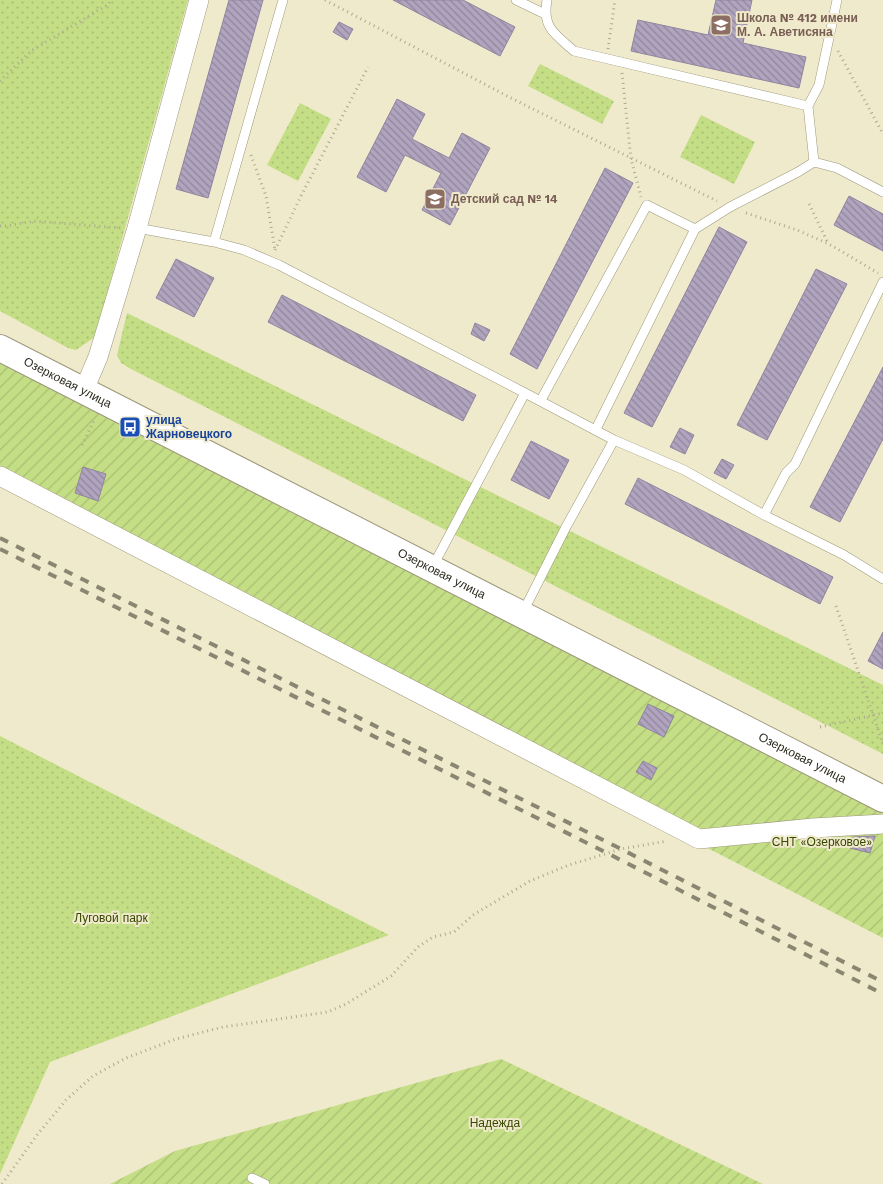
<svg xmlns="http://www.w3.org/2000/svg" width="883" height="1184" font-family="'Work Sans',sans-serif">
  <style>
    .grass { fill: url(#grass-dots) }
    .garden { fill: url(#garden-furrows) }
    .building { fill: url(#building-back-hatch); stroke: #90849f }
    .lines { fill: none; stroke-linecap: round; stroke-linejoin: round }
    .lane-casing { stroke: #9d987b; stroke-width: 10 }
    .street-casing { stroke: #9d987b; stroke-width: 20 }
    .secondary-casing { stroke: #9d987b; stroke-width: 28 }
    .path { stroke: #ada890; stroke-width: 3; stroke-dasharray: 1 4; stroke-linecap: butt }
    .lane { stroke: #fff; stroke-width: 9 }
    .street { stroke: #fff; stroke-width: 19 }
    .secondary { stroke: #fff; stroke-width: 26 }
    .rail { stroke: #8a8671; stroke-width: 4; stroke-dasharray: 9 9; stroke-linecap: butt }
    .labels { text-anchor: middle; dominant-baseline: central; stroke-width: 4; stroke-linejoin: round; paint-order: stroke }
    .education-label { font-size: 12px; font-weight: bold; fill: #785e54; stroke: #f0eacc; text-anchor: start }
    .street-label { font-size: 12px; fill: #2c2a1e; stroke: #f0eacc }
    .transit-label { font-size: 12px; font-weight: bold; fill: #164399; stroke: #f0eacc; text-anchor: start }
    .park-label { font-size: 12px; fill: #374700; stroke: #f0eacc }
  </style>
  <defs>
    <pattern id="grass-dots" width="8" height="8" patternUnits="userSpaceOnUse" patternTransform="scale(1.25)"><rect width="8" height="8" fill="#c4de85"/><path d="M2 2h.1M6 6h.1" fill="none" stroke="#a9bf72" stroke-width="1.8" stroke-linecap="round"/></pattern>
    <pattern id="garden-furrows" width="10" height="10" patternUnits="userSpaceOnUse" patternTransform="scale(1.25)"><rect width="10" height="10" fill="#c4de85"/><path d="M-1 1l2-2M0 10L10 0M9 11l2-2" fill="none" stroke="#a9bf72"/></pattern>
    <pattern id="building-back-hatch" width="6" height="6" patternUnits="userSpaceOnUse" patternTransform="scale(1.25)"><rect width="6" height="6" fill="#b0a4bf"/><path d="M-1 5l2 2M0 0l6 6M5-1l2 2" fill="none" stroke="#8f869b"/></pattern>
  </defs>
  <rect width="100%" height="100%" fill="#f0eacc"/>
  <!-- grass -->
  <path class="grass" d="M0,0h188l-93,337 -19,13 -8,-2 -68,-37z
    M540,64l74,37 -12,23 -74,-38z
    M300,103l31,16 -33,62 -31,-16z
    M701,115l54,27 -21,42 -54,-27z
    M127,313l756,372v69l-752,-385 -10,-6 -4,-8z
    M0,736l389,199 -339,127 -50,112z"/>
  <!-- garden -->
  <path class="garden" d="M0,360l883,448v130l-883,-452z
    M501,1059l262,125h-653l65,-33z"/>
  <!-- building -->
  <path class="building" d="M229,0h34l-55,198 -32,-9z
    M393,0h70l52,27 -15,29z
    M716,0h36l-9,43 63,14 -7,31 -168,-37 7,-31 70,15z
    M339,22l14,7 -6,11 -14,-8z
    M397,99l28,15 -13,25 37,19 13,-25 28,15 -40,77 -28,-15 19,-37 -36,-18 -19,37 -29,-15z
    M605,168l28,15 -96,186 -27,-15z
    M849,196l34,18v37l-49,-26z
    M719,227l28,15 -95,185 -28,-14z
    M176,259l38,19 -20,39 -38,-19z
    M816,269l31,15 -80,156 -30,-15z
    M282,295l194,100 -13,26 -195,-99z
    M475,323l15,7 -6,11 -13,-7z
    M883,367v72l-43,83 -30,-15z
    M680,428l14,7 -9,19 -15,-7z
    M531,441l38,19 -20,39 -38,-19z
    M722,459l12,6 -8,14 -12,-6z
    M83,467l23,7 -8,27 -23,-8z
    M638,478l195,99 -13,27 -195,-100z
    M883,632v37l-15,-8z
    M648,704l26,12 -10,21 -26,-13z
    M643,761l14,7 -6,12 -15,-8z
    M875,836l-5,17 -20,-5 3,-11z"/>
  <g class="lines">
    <!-- lane casing -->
    <g class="lane-casing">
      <path id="lane" d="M516,0l29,14
        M547,0c-5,28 8,34 27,51l234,55 6,56 23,6 46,24
        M808,106l11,-21 18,-85
        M137,228l77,14 69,-242
        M695,229l35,-22 68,-35 16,-10
        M214,242l30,8 35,15 246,128
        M541,400l106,-195 48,24 -99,200
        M614,440l70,30 80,45 22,-42 9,-9 88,-182
        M764,515l80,40 39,24
        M433,566l92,-173 89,47 -48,87 -43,85
        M252,1178l13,6"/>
    </g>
    <!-- street casing -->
    <g class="street-casing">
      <path id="street" d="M83,392l15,-35 39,-129 62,-228
        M0,476l699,363 114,-11 70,-4"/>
    </g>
    <!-- secondary casing -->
    <g class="secondary-casing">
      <g id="secondary">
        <path id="s1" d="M0,348l883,451"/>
      </g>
    </g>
    <!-- path -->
    <path class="path" d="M325,0l184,97 208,104
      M608,49l7,-49
      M838,51l45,83
      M622,73l9,86 10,38
      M0,81l31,-30 78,-47 1,-4
      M251,155l15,41 9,54
      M809,204l19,39
      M746,213l51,17 32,14 49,29
      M0,226h6l28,-5 87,7
      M275,250l26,-54 67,-129
      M82,445l13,-27
      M836,606l47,138
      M820,727l63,-14
      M2,1184l35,-49 29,-35 27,-24 33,-18 50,-19 47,-12 105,-15 18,-8 45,-28 28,-30 14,-9 21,-5 19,-17 57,-34 39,-16 52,-16 46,-8"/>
    <!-- lane -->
    <use href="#lane" class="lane"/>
    <!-- street -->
    <use href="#street" class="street"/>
    <!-- secondary -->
    <use href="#secondary" class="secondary"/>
    <!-- rail -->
    <path class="rail" d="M0,538l621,311 262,133
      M0,549l607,304 276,141"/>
  </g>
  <!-- icons -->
  <defs>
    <g id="school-square" transform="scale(1.125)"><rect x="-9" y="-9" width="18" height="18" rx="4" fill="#8d6e63" stroke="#f0eacc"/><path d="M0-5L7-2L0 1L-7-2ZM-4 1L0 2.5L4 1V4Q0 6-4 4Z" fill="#fff"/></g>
    <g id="bus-square" transform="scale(1.125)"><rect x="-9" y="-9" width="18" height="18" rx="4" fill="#1a4fb4" stroke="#f0eacc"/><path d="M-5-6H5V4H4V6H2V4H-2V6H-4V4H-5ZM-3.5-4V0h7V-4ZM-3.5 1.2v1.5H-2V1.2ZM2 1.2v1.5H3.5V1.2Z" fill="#fff"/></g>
  </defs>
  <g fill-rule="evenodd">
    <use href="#school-square" x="721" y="25"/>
    <use href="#school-square" x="435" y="199"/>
    <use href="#bus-square" x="130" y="427"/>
  </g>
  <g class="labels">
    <!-- education labels -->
    <g class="education-label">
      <text x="737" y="18">Школа № 412 имени<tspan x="737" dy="14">М. А. Аветисяна</tspan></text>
      <text x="451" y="199">Детский сад № 14</text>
    </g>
    <!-- street labels -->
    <g class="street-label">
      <text stroke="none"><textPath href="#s1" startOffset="76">Озерковая улица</textPath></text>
      <text stroke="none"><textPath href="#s1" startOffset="496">Озерковая улица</textPath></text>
      <text stroke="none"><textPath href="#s1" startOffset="901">Озерковая улица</textPath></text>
    </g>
    <!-- transit labels -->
    <g class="transit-label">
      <text x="146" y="420">улица<tspan x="146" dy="14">Жарновецкого</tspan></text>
    </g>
    <!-- park labels -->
    <g class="park-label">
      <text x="822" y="842">СНТ «Озерковое»</text>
      <text x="111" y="918">Луговой парк</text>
      <text x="495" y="1123">Надежда</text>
    </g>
  </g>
</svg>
